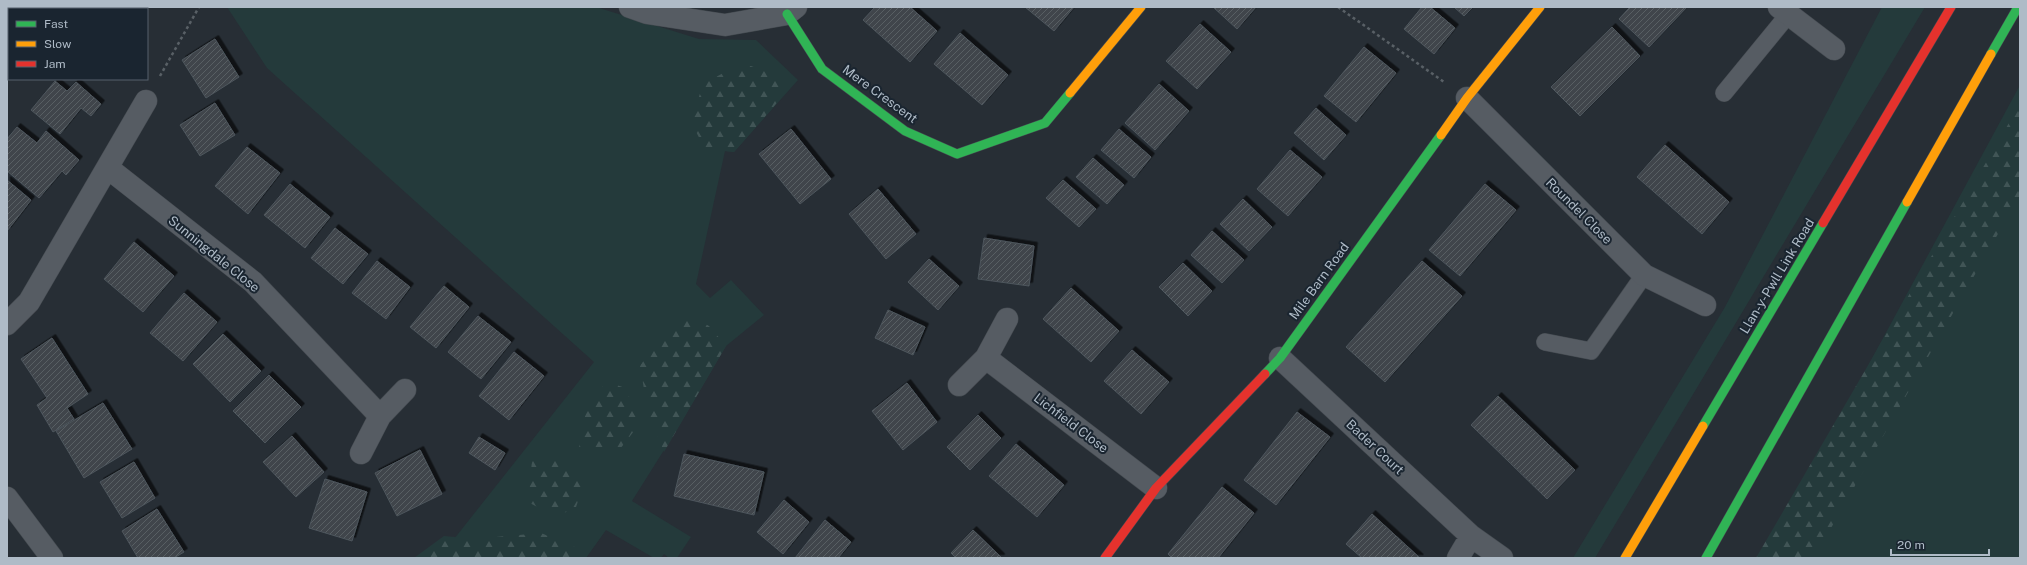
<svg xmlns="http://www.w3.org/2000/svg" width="2027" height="565" font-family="'Public Sans',sans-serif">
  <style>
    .grass { fill: #243a3b }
    .forest { fill: url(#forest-firs) }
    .building { fill: url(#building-hatch); stroke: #4e565d; filter: url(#shadow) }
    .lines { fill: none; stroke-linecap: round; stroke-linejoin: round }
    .lane-casing { stroke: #444a50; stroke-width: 18 }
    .street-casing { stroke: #444a50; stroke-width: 23 }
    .fast-casing { stroke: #444a50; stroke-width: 10 }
    .slow-casing { stroke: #444a50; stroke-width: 10 }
    .jam-casing { stroke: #444a50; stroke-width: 10 }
    .path { stroke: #596066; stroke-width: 2.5; stroke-dasharray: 3 3; stroke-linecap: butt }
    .lane { stroke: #565c63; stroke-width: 17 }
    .street { stroke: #565c63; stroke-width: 22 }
    .fast { stroke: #30b455; stroke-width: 9 }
    .slow { stroke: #ff9f0a; stroke-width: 9 }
    .jam { stroke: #e5322d; stroke-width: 9 }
    .labels { text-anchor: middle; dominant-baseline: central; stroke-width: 4; stroke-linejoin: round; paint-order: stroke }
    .street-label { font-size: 13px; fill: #afbbc7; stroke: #1a2530 }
  </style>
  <defs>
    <pattern id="forest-firs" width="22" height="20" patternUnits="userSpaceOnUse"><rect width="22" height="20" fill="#243a3b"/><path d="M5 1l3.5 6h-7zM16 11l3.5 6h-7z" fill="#415556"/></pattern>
    <pattern id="building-hatch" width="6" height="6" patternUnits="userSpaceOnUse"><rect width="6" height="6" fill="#3f454b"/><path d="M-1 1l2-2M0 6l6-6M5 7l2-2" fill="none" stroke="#585e63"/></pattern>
    <filter id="shadow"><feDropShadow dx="3.5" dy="-3.5" stdDeviation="0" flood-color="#0009"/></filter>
  </defs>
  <rect width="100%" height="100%" fill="#272e35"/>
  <!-- grass -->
  <path class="grass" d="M227,7h369l103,32 57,1 42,40 -64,72 -9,-1 -29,133 14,14 21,-18 33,35 -38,31 -50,85 -44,70 59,36 -14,21h-8l-5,-4 -3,4h-7l-48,-28 -20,28h-147l155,-196 -327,-294z
    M1882,7h43l-330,551h-22l152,-251z
    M2020,85v473h-256z"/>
  <!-- forest -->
  <path class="forest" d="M751,66l26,10 5,21 -48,55 -29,-3 -14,-27 12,-38 24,-13z
    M2020,104v91l-206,363h-58z
    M690,315l19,11 17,20 -62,106 -16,-40 -8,-46 25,-37z
    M606,381l19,7 16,34 -21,27 -14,2 -27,-3 7,-37z
    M559,454l25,30 -8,23 -20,10 -28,-15 4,-41z
    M541,533l36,15 5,10h-168l30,-22 29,3z"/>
  <!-- building -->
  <path class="building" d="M875,7h35l27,24 -27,31 -47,-42z
    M1025,7h49l-20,24z
    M1213,7h43l-19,22z
    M1422,7h8l25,21 -21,26 -30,-25z
    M1454,7h19l-9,9z
    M1630,7h57l-38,40 -30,-28z
    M1200,24l31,28 -34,37 -31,-28z
    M1612,27l28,29 -60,60 -29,-29z
    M960,33l48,42 -26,30 -48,-41z
    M215,39l24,38 -33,21 -24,-38z
    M1364,47l32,26 -40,49 -32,-26z
    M55,81l12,10 9,-9 25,22 -10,12 -10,-8 -21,26 -29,-24z
    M1159,84l30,27 -34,39 -30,-27z
    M215,103l20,32 -35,21 -20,-31z
    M1316,108l30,27 -22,25 -30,-27z
    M17,127l20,16 9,-12 33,29 -13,15 -4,-4 -23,27 -32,-27v-32z
    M791,129l40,50 -31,25 -41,-50z
    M1119,129l32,28 -17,21 -33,-28z
    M1665,145l64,57 -27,32 -65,-57z
    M247,147l33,26 -32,41 -33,-28z
    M1290,150l32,27 -34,39 -31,-27z
    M1093,158l31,27 -17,19 -31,-27z
    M7,180l24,20 -24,31z
    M1063,180l33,29 -17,18 -33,-29z
    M290,184l40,33 -25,31 -41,-33z
    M1485,184l31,26 -56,66 -31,-26z
    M878,189l38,45 -30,25 -37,-45z
    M1243,199l29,28 -23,24 -29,-27z
    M335,228l33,26 -25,30 -32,-26z
    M1212,231l32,29 -22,23 -31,-28z
    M984,238l50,8 -5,40 -51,-7z
    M134,242l40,34 -31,36 -39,-33z
    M929,259l30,27 -21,24 -30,-28z
    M377,261l33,26 -24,32 -34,-26z
    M1422,261l40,35 -77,86 -39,-35z
    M1183,263l29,28 -24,25 -29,-29z
    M444,286l25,21 -33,41 -26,-21z
    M1071,288l48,43 -28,31 -48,-43z
    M184,293l33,29 -34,39 -33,-28z
    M888,310l37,17 -12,28 -38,-17z
    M478,316l33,26 -30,37 -33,-27z
    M223,334l38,37 -31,31 -37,-38z
    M52,338l36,56 -21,14 7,11 -21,13 -16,-27 10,-7 -26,-39z
    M1132,350l37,32 -28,32 -37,-33z
    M514,352l30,24 -35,44 -30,-24z
    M269,375l32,32 -36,36 -32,-32z
    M907,383l30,39 -34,28 -31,-39z
    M1498,396l77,74 -28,29 -76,-74z
    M103,403l29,46 -48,29 -28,-47z
    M1297,412l33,25 -54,68 -32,-25z
    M978,415l23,23 -31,32 -23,-23z
    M292,436l32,36 -28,25 -33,-35z
    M479,437l26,16 -10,17 -26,-17z
    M1016,444l48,41 -27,32 -48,-41z
    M420,450l22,44 -45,22 -22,-43z
    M684,454l80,18 -10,43 -80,-19z
    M134,462l21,36 -33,20 -22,-36z
    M325,479l42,13 -15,49 -43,-13z
    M1222,487l32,26 -36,45h-46l-4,-4z
    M784,500l25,22 -26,32 -26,-22z
    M157,509l27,43 -10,6h-36l-16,-27z
    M1372,514l48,44h-58l-16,-14z
    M825,520l26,22 -13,16h-43z
    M973,530l28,27v1h-45l-5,-5z"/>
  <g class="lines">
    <!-- lane casing -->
    <g class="lane-casing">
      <path id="lane" d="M1724,93l64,-78
        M1545,342l46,9 53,-76"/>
    </g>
    <!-- street casing -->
    <g class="street-casing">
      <path id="street" d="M630,7l17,6 78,12 62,-11 9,-7
        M1779,7l55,42
        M1467,98l177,177 61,30
        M108,168l145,114 127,134
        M7,324l22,-22 117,-201
        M986,358l170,130
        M1280,358l191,178 31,22
        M959,385l27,-27 21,-39
        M361,453l19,-37 25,-26
        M7,498l45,60
        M1458,558l13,-22"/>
    </g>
    <!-- fast casing -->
    <g class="fast-casing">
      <path id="fast" d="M787,14l35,55 83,62 52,23 88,-31 25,-30
        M1991,54l27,-47
        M1265,374l15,-16 161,-223
        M1703,426l120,-203
        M1706,558l201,-356"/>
    </g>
    <!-- slow casing -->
    <g class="slow-casing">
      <path id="slow" d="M1070,93l71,-86
        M1441,135l26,-37 73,-91
        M1907,202l84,-148
        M1625,558l78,-132"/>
    </g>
    <!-- jam casing -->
    <g class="jam-casing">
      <path id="jam" d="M1823,223l128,-216
        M1105,558l51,-70 109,-114"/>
    </g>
    <!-- path -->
    <path class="path" d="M1338,7l106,75
      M160,76l39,-69"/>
    <!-- lane -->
    <use href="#lane" class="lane"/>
    <!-- street -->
    <use href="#street" class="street"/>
    <!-- fast -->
    <use href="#fast" class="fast"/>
    <!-- slow -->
    <use href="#slow" class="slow"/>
    <!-- jam -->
    <use href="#jam" class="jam"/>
  </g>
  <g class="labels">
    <!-- street labels -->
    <g class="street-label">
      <text transform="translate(880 94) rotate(36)">Mere Crescent</text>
      <text transform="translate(1579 211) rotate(45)">Roundel Close</text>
      <text transform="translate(214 254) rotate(39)">Sunningdale Close</text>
      <text transform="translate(1777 276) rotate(-59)">Llan-y-Pwll Link Road</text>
      <text transform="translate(1319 281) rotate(-54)">Mile Barn Road</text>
      <text transform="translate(1071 423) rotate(37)">Lichfield Close</text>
      <text transform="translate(1375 447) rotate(43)">Bader Court</text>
    </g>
  </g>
  <!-- border -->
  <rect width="2027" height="565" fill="none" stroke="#afbbc7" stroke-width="16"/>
  <!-- legend -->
  <rect x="8" y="8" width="140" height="72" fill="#1a2530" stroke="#56616c"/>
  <rect x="16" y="21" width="20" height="6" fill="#30b455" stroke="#56616c"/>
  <text x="44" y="28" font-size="12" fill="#afbbc7">Fast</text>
  <rect x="16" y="41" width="20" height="6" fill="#ff9f0a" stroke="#56616c"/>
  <text x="44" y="48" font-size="12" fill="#afbbc7">Slow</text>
  <rect x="16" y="61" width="20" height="6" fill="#e5322d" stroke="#56616c"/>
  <text x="44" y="68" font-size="12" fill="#afbbc7">Jam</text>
  <!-- scale -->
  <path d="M1891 549v6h98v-6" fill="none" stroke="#afbbc7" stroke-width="2"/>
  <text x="1897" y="549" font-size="12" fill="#afbbc7" stroke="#1a2530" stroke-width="3" paint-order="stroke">20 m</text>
</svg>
